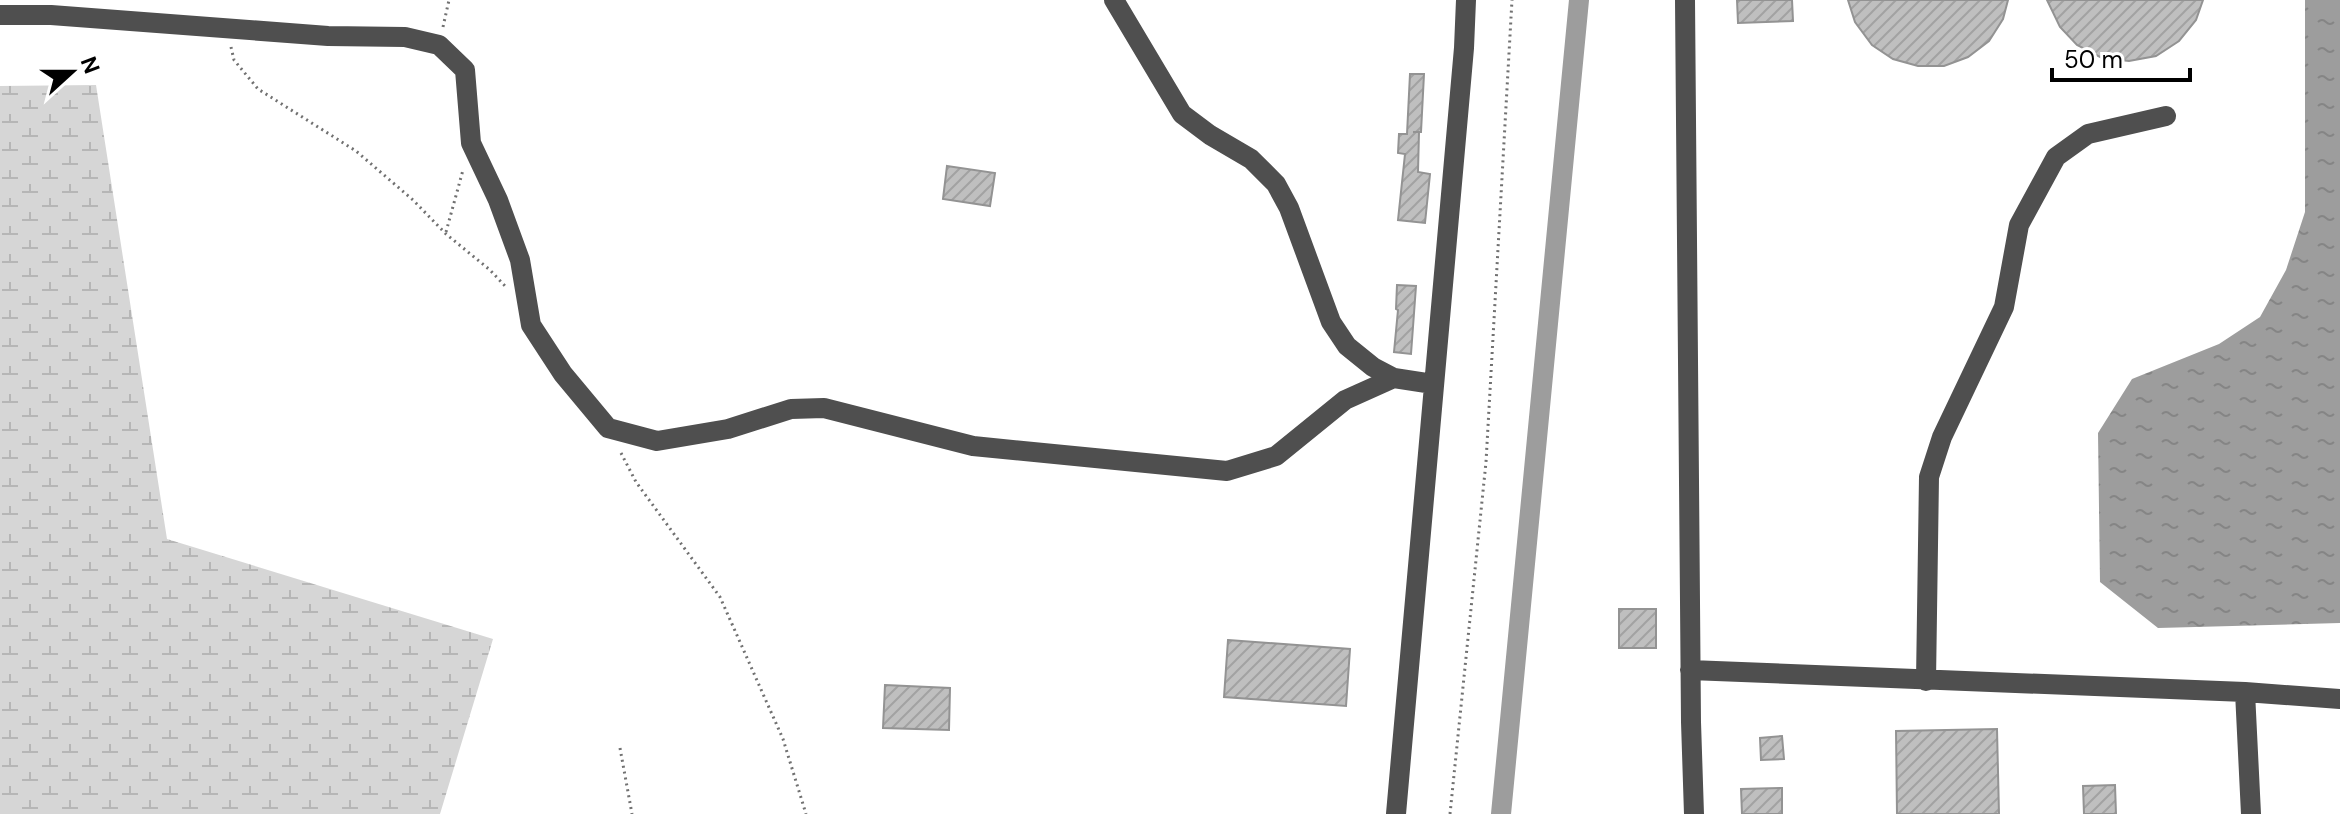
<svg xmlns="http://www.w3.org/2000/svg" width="2340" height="814" font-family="'DM Sans',sans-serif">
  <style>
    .wetland { fill: url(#wetland-marsh) }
    .water { fill: url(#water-ripples) }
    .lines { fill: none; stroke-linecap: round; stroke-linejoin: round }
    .canal { stroke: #9d9d9d; stroke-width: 20 }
    .building { fill: url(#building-hatch); stroke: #939393; stroke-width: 2 }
    .path { stroke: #717171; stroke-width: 3; stroke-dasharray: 2 4; stroke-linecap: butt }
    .minor { stroke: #4f4f4f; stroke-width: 20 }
  </style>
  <defs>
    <pattern id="wetland-marsh" width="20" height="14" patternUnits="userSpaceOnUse" patternTransform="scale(2)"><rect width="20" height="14" fill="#d6d6d6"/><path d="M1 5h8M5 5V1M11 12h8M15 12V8" fill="none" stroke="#b6b6b6"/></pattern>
    <pattern id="water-ripples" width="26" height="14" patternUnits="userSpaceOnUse" patternTransform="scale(2)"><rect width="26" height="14" fill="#9d9d9d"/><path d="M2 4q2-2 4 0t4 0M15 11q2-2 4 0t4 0" fill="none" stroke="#858585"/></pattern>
    <pattern id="building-hatch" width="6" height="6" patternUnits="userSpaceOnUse" patternTransform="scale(2)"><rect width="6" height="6" fill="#bfbfbf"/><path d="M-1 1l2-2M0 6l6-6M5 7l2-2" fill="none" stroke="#a2a2a2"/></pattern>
  </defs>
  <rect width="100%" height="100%" fill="#fff"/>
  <!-- wetland -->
  <path class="wetland" d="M96,85l71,454 326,100 -53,175h-440v-728z"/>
  <!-- water -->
  <path class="water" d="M2305,0h35v623l-182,5 -58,-46 -2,-149 34,-54 87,-35 41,-27 26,-47 19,-58z"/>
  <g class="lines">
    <!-- canal -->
    <path class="canal" d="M1501,814l78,-814"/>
  </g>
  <!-- building -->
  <path class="building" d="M1737,0h55l1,21 -55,2z
    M1848,0h160l-5,19 -14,22 -21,16 -24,9h-26l-25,-7 -21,-14 -17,-23z
    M2047,0h156l-7,20 -17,21 -23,15 -27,5 -27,-3 -25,-13 -17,-18z
    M1410,74h14l-3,58h-8h6l-1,40 12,2 -5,49 -27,-3 7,-66 -7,-1 1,-19h8z
    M947,166l48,7 -5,33 -47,-7z
    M1397,285l19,1 -5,68 -17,-2 4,-42 -2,-1z
    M1619,609h37v39h-37z
    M1228,640l122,9 -4,57 -122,-9z
    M885,685l65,3 -1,42 -66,-2z
    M1997,729l2,85h-102l-1,-83z
    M1782,736l2,23 -23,1 -1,-22z
    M2115,785l1,29h-32l-1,-28z
    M1782,788v26h-40l-1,-25z"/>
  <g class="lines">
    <!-- path -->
    <path class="path" d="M443,27l6,-27
      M231,47l3,13 24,29 98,62 57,49 33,34 44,36 15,16
      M446,232l17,-62
      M621,453l15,29 84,115 63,142 23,75
      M620,748l12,66
      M1450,814l36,-352 26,-462"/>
    <!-- minor -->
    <path class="minor" d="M1114,0l68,114 28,21 41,24 25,25 13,24 42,114 16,24 26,21 21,11
      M1685,0l6,722 3,92
      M0,15h51l277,21 77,1 34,8 26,25 6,73 27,57 22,60 11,65 32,49 45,54 49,13 71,-12 63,-20 33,-1 149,38 254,25 49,-15 69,-56 49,-22 39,6
      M1690,670l555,22 95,7
      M1926,681l3,-204 13,-40 62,-130 15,-82 37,-68 32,-23 78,-18
      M2245,692l6,122
      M1396,814l68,-766 2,-48"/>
  </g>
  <!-- north arrow -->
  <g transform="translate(72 72) rotate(69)" stroke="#ffffff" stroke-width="6" paint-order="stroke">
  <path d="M0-6L14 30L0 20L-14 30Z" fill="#000000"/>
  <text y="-12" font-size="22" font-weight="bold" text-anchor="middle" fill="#000000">N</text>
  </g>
  <!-- scale -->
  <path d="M2052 68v12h138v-12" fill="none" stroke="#000000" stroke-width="4"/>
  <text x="2064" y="68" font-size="24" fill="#000000" stroke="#ffffff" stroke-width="6" paint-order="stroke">50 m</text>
</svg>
